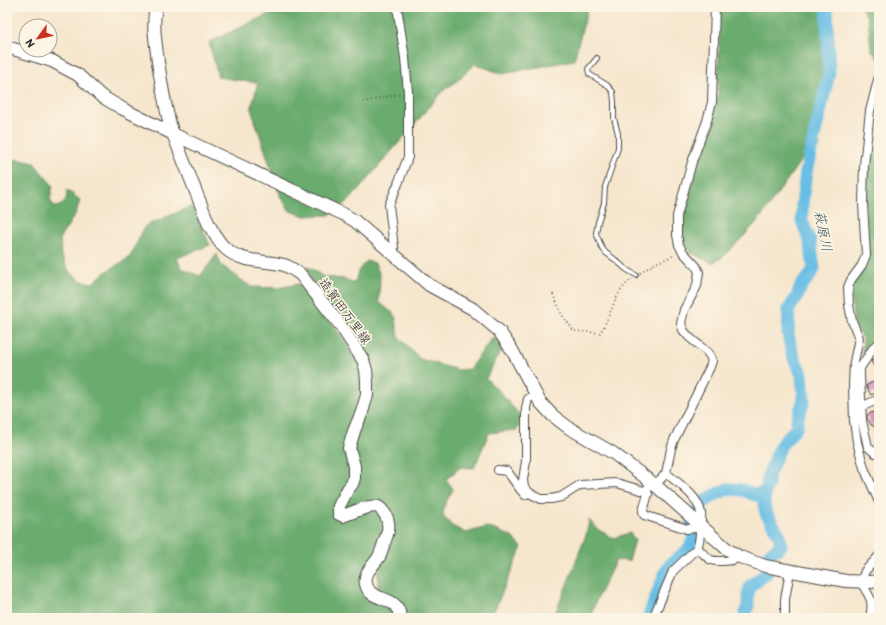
<svg xmlns="http://www.w3.org/2000/svg" width="886" height="625" font-family="Itim,'Klee One',sans-serif">
  <style>
    .forest { fill: #6aab6e; stroke: #4a6b4c }
    .lines { fill: none; stroke-linecap: round; stroke-linejoin: round }
    .river { stroke: #67bee4; stroke-width: 13 }
    .building { fill: #d694c3 }
    .lane-casing { stroke: #494743; stroke-width: 6 }
    .street-casing { stroke: #494743; stroke-width: 10 }
    .secondary-casing { stroke: #494743; stroke-width: 14 }
    .path { stroke: #494743; stroke-width: 1.5; stroke-dasharray: 1 3; stroke-linecap: butt }
    .lane { stroke: #fff; stroke-width: 4 }
    .street { stroke: #fff; stroke-width: 8 }
    .secondary { stroke: #fff; stroke-width: 12 }
    .labels { text-anchor: middle; dominant-baseline: central; stroke-width: 3.5; stroke-linejoin: round; paint-order: stroke }
    .street-label { font-size: 13px; fill: #2b2b2b; stroke: #fcf5e5 }
    .water-label { font-size: 14px; font-style: italic; fill: #3d5762; stroke: #fcf5e5 }
  </style>
  <rect width="100%" height="100%" fill="#fcf5e5"/>
  <filter id="ink" filterUnits="userSpaceOnUse"><feTurbulence type="fractalNoise" baseFrequency=".025" numOctaves="2"/><feDisplacementMap in="SourceGraphic" scale="8" xChannelSelector="R" yChannelSelector="G"/><feConvolveMatrix kernelMatrix="1 2 1 2 8 2 1 2 1" color-interpolation-filters="sRGB"/></filter>
  <filter id="wash" filterUnits="userSpaceOnUse"><feTurbulence type="fractalNoise" baseFrequency=".012" numOctaves="4" result="noise"/><feDisplacementMap in="SourceGraphic" scale="16" xChannelSelector="R" yChannelSelector="G"/><feGaussianBlur stdDeviation="0.9" result="paint"/><feColorMatrix in="noise" values="0 0 0 0 0 0 0 0 0 0 0 0 0 0 0 0 0 1.4 0 .05"/><feComposite in="paint" operator="in"/></filter>
  <g filter="url(#wash)">
    <rect width="100%" height="100%" fill="#f6e6cd"/>
    <!-- forest -->
    <path class="forest" d="M304,7h284l-14,53 -72,14 -27,-10 -18,17 -13,9 -95,111 -20,14 -24,1 -15,-5 -9,-13 -30,-89 7,-26 -40,-6 -9,-35 68,-32z
      M720,7h106l5,82 -19,41 8,16 -17,11 -41,59 -17,19 -23,23 -10,5c-5,-3 -19,-8 -23,-12 -9,-9 -7,-24 -6,-36l35,-119z
      M861,7h18v53l-8,-11 -3,-30z
      M875,151l4,6v168l-2,16 -15,14 1,-16 -9,-16 -4,-34 17,-30 -2,-68 4,-34z
      M13,159l20,3 20,24 -3,13 3,6 4,2c9,-4 10,-8 10,-17l13,10 -4,13 -16,25 1,17 8,16 12,10 12,2 11,-10 26,-16 15,-31 47,-20 18,39 -33,13 4,10 19,8 17,-22 4,11 30,22 27,1 25,-5 57,79 4,19 -12,85 -15,50 35,-7 8,3 5,20 -22,46 27,26 8,14h-391v-451z
      M367,261l8,2 5,12 -1,27 16,13 4,22 21,22 38,11 11,-1 24,-32 8,6v8l-15,27c14,13 25,28 38,41l-7,11 -28,3 -15,35 -13,-1 -15,12 7,10 -9,17 -1,10 9,10 14,7 21,-6 24,9 11,11 -28,64 -15,6 -1,1h-74l-6,-16 -20,-14v-25l14,-30 -13,-29 -32,5 -1,-6 7,-56 18,-72 -61,-95 -3,-14 17,11 20,2 11,4 3,-12z
      M589,520l8,9 16,9 17,-5 5,7 -6,21 -13,-1 -20,41 -6,17h-39h2l11,-26 22,-57z"/>
    <g class="lines">
      <!-- river -->
      <path class="river" d="M648,618l18,-47 5,-7 17,-14 5,-9 1,-5 -2,-12 4,-9 8,-13 11,-7 12,-6 16,1 12,5 10,-3
        M747,618l-2,-5 3,-7v-12l3,-9 16,-12 2,-19 12,-8 -2,-12 -13,-21 -2,-9 1,-12 3,-7v-9l13,-31 16,-18v-7l7,-20 -2,-25 -9,-19 -3,-11 -2,-11 1,-25 8,-12 4,-11 9,-10 4,-7 -4,-28 -8,-20v-17l4,-32 23,-99 -2,-66"/>
    </g>
    <g id="blocks">
      <!-- building -->
      <path class="building" d="M879,357v19l-8,-15z
        M873,382l5,9 -7,4 -5,-9z
        M873,412l6,12v13l-6,-12h-2l-4,-7v-3z"/>
    </g>
  </g>
  <g filter="url(#ink)">
    <use href="#blocks" fill-opacity="0" stroke="#494743" stroke-width="1"/>
    <g class="lines">
      <!-- lane casing -->
      <g class="lane-casing">
        <path id="lane" d="M597,58l-9,11 1,5 18,11 6,7 1,10v16l4,16v14l-13,39 -1,16 -6,19 -2,11 6,15 4,5 7,5 14,12 9,5"/>
      </g>
      <!-- street casing -->
      <g class="street-casing">
        <path id="street" d="M879,76l-9,35 -6,54 -1,39 3,51 -4,10 -11,15 -3,7 1,18 3,16 7,17 -5,24 -1,25 1,34 3,21 7,26 15,34
          M393,254l1,-6 -5,-43 9,-21 10,-27v-65l-3,-34 -8,-51
          M879,344l-5,3 -14,21v8l2,45 6,26 7,6 4,-1
          M535,394l-7,5 -2,9v53l-3,19 1,7 7,7 10,5h10l10,-2 19,-12 37,-2 27,8 17,-12 5,-6
          M861,407l18,-8
          M498,470l9,1 13,18 5,6
          M646,490l2,4 -5,17 1,4 43,14 8,-1 5,-3
          M697,548c4,3 10,10 14,12 6,2 24,1 29,-3
          M653,618l20,-47 24,-23c3,-6 3,-12 3,-19 0,-5 2,-10 1,-16 -3,-17 -22,-29 -35,-40l5,-24 3,-9 36,-73 2,-6 -2,-5 -3,-4 -18,-15 -6,-7 -2,-7 3,-13 13,-24 2,-14 -3,-6 -13,-14 -4,-7 -2,-10v-19l15,-54 15,-41 5,-19 3,-95
          M785,618v-19l5,-28
          M870,618c4,-19 0,-20 -9,-36l4,-11 14,-15"/>
      </g>
      <!-- secondary casing -->
      <g class="secondary-casing">
        <path id="secondary" d="M156,7c-4,18 0,37 2,55 4,24 7,49 15,72l36,91c5,8 9,17 16,23 16,15 39,12 59,17 6,2 11,6 16,9l41,52 22,34 3,10 1,11v14l-5,17 -8,19 -5,17 5,18v12l-2,6 -4,5 -9,17v8l4,2c8,-3 28,-12 35,-9 3,1 5,5 7,7 6,10 3,19 -1,29 -1,4 -3,8 -4,12 -5,10 -17,17 -14,29 4,20 33,9 34,34
          M7,47l45,14 26,14 23,21 22,13 50,25 170,80 12,7 74,64 44,24 26,22 13,19 28,52 12,13 17,13 44,25 41,31 73,65 13,8 25,9 81,15 24,1 9,-1"/>
      </g>
      <!-- path -->
      <path class="path" d="M363,102l37,-8
        M640,273l16,-10 19,-8
        M553,294l9,21 12,16 26,2c9,-14 12,-29 21,-43 3,-4 7,-8 11,-11"/>
      <!-- lane -->
      <use href="#lane" class="lane"/>
      <!-- street -->
      <use href="#street" class="street"/>
      <!-- secondary -->
      <use href="#secondary" class="secondary"/>
    </g>
  </g>
  <g class="labels">
    <!-- street labels -->
    <g class="street-label">
      <text transform="translate(345 311) rotate(54)">造賀田万里線</text>
    </g>
    <!-- water labels -->
    <g class="water-label">
      <text transform="translate(823 231) rotate(79)">萩原川</text>
    </g>
  </g>
  <!-- margin -->
  <rect width="886" height="625" fill="none" stroke="#fcf5e5" stroke-width="24"/>
  <!-- north arrow -->
  <g transform="translate(38 38) rotate(237)"><circle r="19" fill="#fcf5e5" stroke="#a8a49b"/>
  <path d="M0-3L7 15L0 10L-7 15Z" fill="#c8321e"/>
  <text y="-6" font-size="11" font-weight="bold" text-anchor="middle" fill="#2b2b2b">N</text>
  </g>
</svg>
